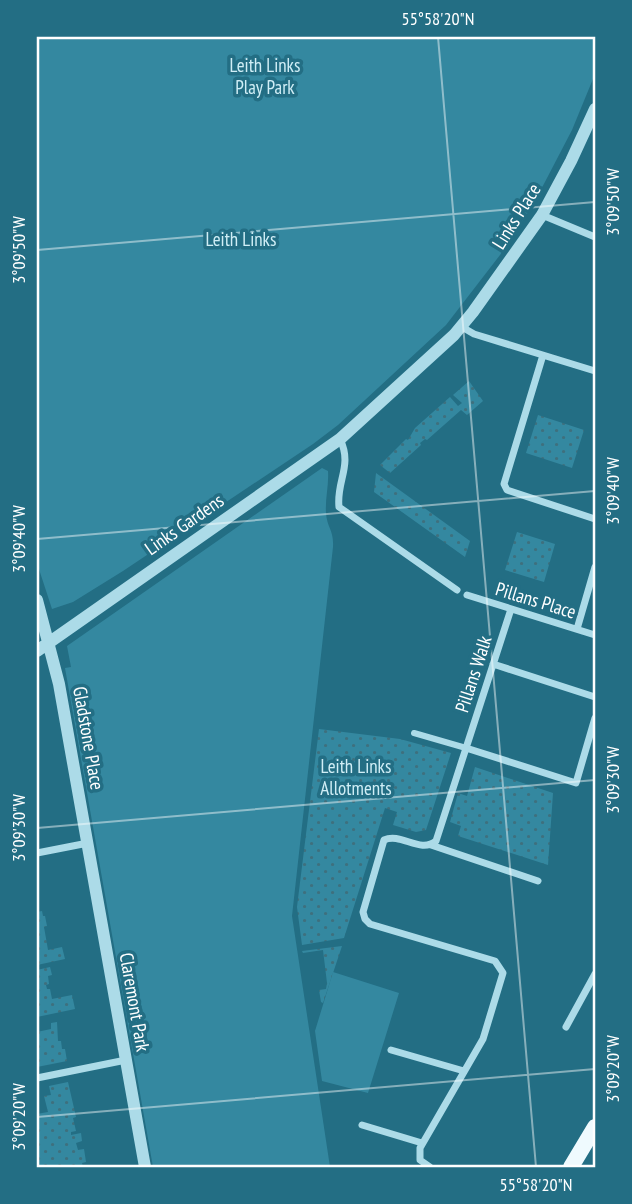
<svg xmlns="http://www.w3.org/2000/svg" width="632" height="1204" font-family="'PT Sans Narrow',sans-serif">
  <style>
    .grass { fill: url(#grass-dots) }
    .park { fill: #3488a0 }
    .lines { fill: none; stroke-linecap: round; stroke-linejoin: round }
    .pedestrian { stroke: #acdbe8; stroke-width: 6 }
    .minor { stroke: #acdbe8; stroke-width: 7 }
    .tertiary { stroke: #acdbe8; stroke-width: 12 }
    .primary { stroke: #effafe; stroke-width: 16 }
    .ticks { fill: none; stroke: #fff; stroke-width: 2; stroke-opacity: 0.45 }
    .labels { text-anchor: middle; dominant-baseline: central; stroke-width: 7; stroke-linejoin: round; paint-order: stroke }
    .park-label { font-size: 19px; fill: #d0eef6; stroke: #236e84 }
    .street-label { font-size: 19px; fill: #fff; stroke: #236e84 }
    .neatline { fill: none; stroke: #fff; stroke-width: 2.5 }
    .ticks-label { font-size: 18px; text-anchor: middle; fill: #fff }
  </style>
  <defs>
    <pattern id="grass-dots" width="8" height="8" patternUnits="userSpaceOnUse" patternTransform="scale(1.75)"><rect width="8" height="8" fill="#3488a0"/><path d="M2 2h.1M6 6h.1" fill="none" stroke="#3e707e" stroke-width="1.8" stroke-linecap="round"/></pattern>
  </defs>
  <rect width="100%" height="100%" fill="#236e84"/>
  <!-- grass -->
  <path class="grass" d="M469,381l14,20 -16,14 -6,-5 -34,30 -2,-1 -5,4 1,2 -31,28 -10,-8 26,-26 2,1 7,-12 35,-31 8,9 4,-3 -9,-8z
    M538,415l46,15 -12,38 -46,-15z
    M376,473l94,68 -5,16 -91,-65z
    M517,532l38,12 -11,38 -39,-12z
    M319,729l81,10 51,14 -25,77 -10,2 -23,-7 4,-13 -12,-4 -41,130 -42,7 -5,-38z
    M475,767l78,26 -5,72 -90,-29 3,-10 -11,-4 8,-29 9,3z
    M42,911l1,5h2l2,10 -3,1 4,23 14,-3 3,12 -28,6v-53z
    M342,946l-19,57 -2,-1 -2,-12 7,-1 1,-6 -4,-33 -20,3 -1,-2z
    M50,967l2,8 -4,1 1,8 -3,1 1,4h3l2,10 20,-4 3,14 -38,8v-47z
    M57,1022l1,19h3l1,8h3l2,12 -30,6v-35l14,-3v-6z
    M68,1082l8,35 -3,1 3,13 -5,1v3l10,-2 1,8 -6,2 2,7 6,-1 2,13 -4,1 1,4h-46v-53l11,-2 -4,-16 7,-1 -2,-9z"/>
  <!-- park -->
  <path class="park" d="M37,37h554l4,5v32l-23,56 -38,73 -34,52 -54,70 -108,100 -25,19 -190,127 -50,31 -21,7 -15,-46z
    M322,468l6,3c1,14 -3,28 -2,42 1,15 8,17 7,34l-41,369 38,251h-177l-88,-499 6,-1 -4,-21z
    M333,972l66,21 -31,100 -46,-12 -7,-50z"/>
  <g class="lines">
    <!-- pedestrian -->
    <path class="pedestrian" d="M414,733l52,15"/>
    <!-- minor -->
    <path class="minor" d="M542,215l53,22
      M462,327l12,7 121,37
      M543,355l-39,129 3,6 88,29
      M340,439c13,27 -4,42 -1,68l118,83
      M467,595l128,40
      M577,629l18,-62
      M493,664l102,33
      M466,748l110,35 19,-65
      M431,845l107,36
      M37,853l51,-10
      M566,1027l29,-53
      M391,1050l73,21
      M37,1078l89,-18
      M362,1125l60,18
      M430,1167l-10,-7v-12l63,-109 20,-66 -8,-12 -125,-37 -5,-5 -2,-7 21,-72c17,-8 36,14 52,1l75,-232"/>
    <!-- tertiary -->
    <path class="tertiary" d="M37,600l22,84 86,483
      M37,651l303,-212 114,-104 19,-23 69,-97 29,-54 24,-52"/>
    <!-- primary -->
    <path class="primary" d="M571,1167l24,-40"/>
  </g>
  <!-- ticks -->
  <path class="ticks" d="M438,37l98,1130M37,250l558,-48M37,539l558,-48M37,828l558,-48M37,1117l558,-48"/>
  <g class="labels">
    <!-- park labels -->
    <g class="park-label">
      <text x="265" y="65">Leith Links<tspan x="265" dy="22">Play Park</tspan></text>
      <text x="241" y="239">Leith Links</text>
      <text x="356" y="766">Leith Links<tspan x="356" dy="22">Allotments</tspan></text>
    </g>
    <!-- street labels -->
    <g class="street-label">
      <text transform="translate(516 216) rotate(-58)">Links Place</text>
      <text transform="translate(184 524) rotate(-35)">Links Gardens</text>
      <text transform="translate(536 600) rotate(17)">Pillans Place</text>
      <text transform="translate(473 674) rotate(-72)">Pillans Walk</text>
      <text transform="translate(89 738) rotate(80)">Gladstone Place</text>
      <text transform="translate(135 1002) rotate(80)">Claremont Park</text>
    </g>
  </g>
  <!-- border -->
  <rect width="632" height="1204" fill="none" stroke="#236e84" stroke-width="77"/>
  <rect x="38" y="38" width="556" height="1128" class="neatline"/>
  <g class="ticks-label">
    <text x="438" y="25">55°58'20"N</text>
    <text transform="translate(613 202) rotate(-90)" y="6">3°09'50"W</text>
    <text transform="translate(19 250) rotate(-90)" y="6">3°09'50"W</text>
    <text transform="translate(613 491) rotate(-90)" y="6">3°09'40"W</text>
    <text transform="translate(19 539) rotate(-90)" y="6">3°09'40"W</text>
    <text transform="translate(613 780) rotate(-90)" y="6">3°09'30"W</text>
    <text transform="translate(19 828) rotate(-90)" y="6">3°09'30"W</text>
    <text transform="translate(613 1069) rotate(-90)" y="6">3°09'20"W</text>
    <text transform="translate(19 1117) rotate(-90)" y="6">3°09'20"W</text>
    <text x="536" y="1191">55°58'20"N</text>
  </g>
</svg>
